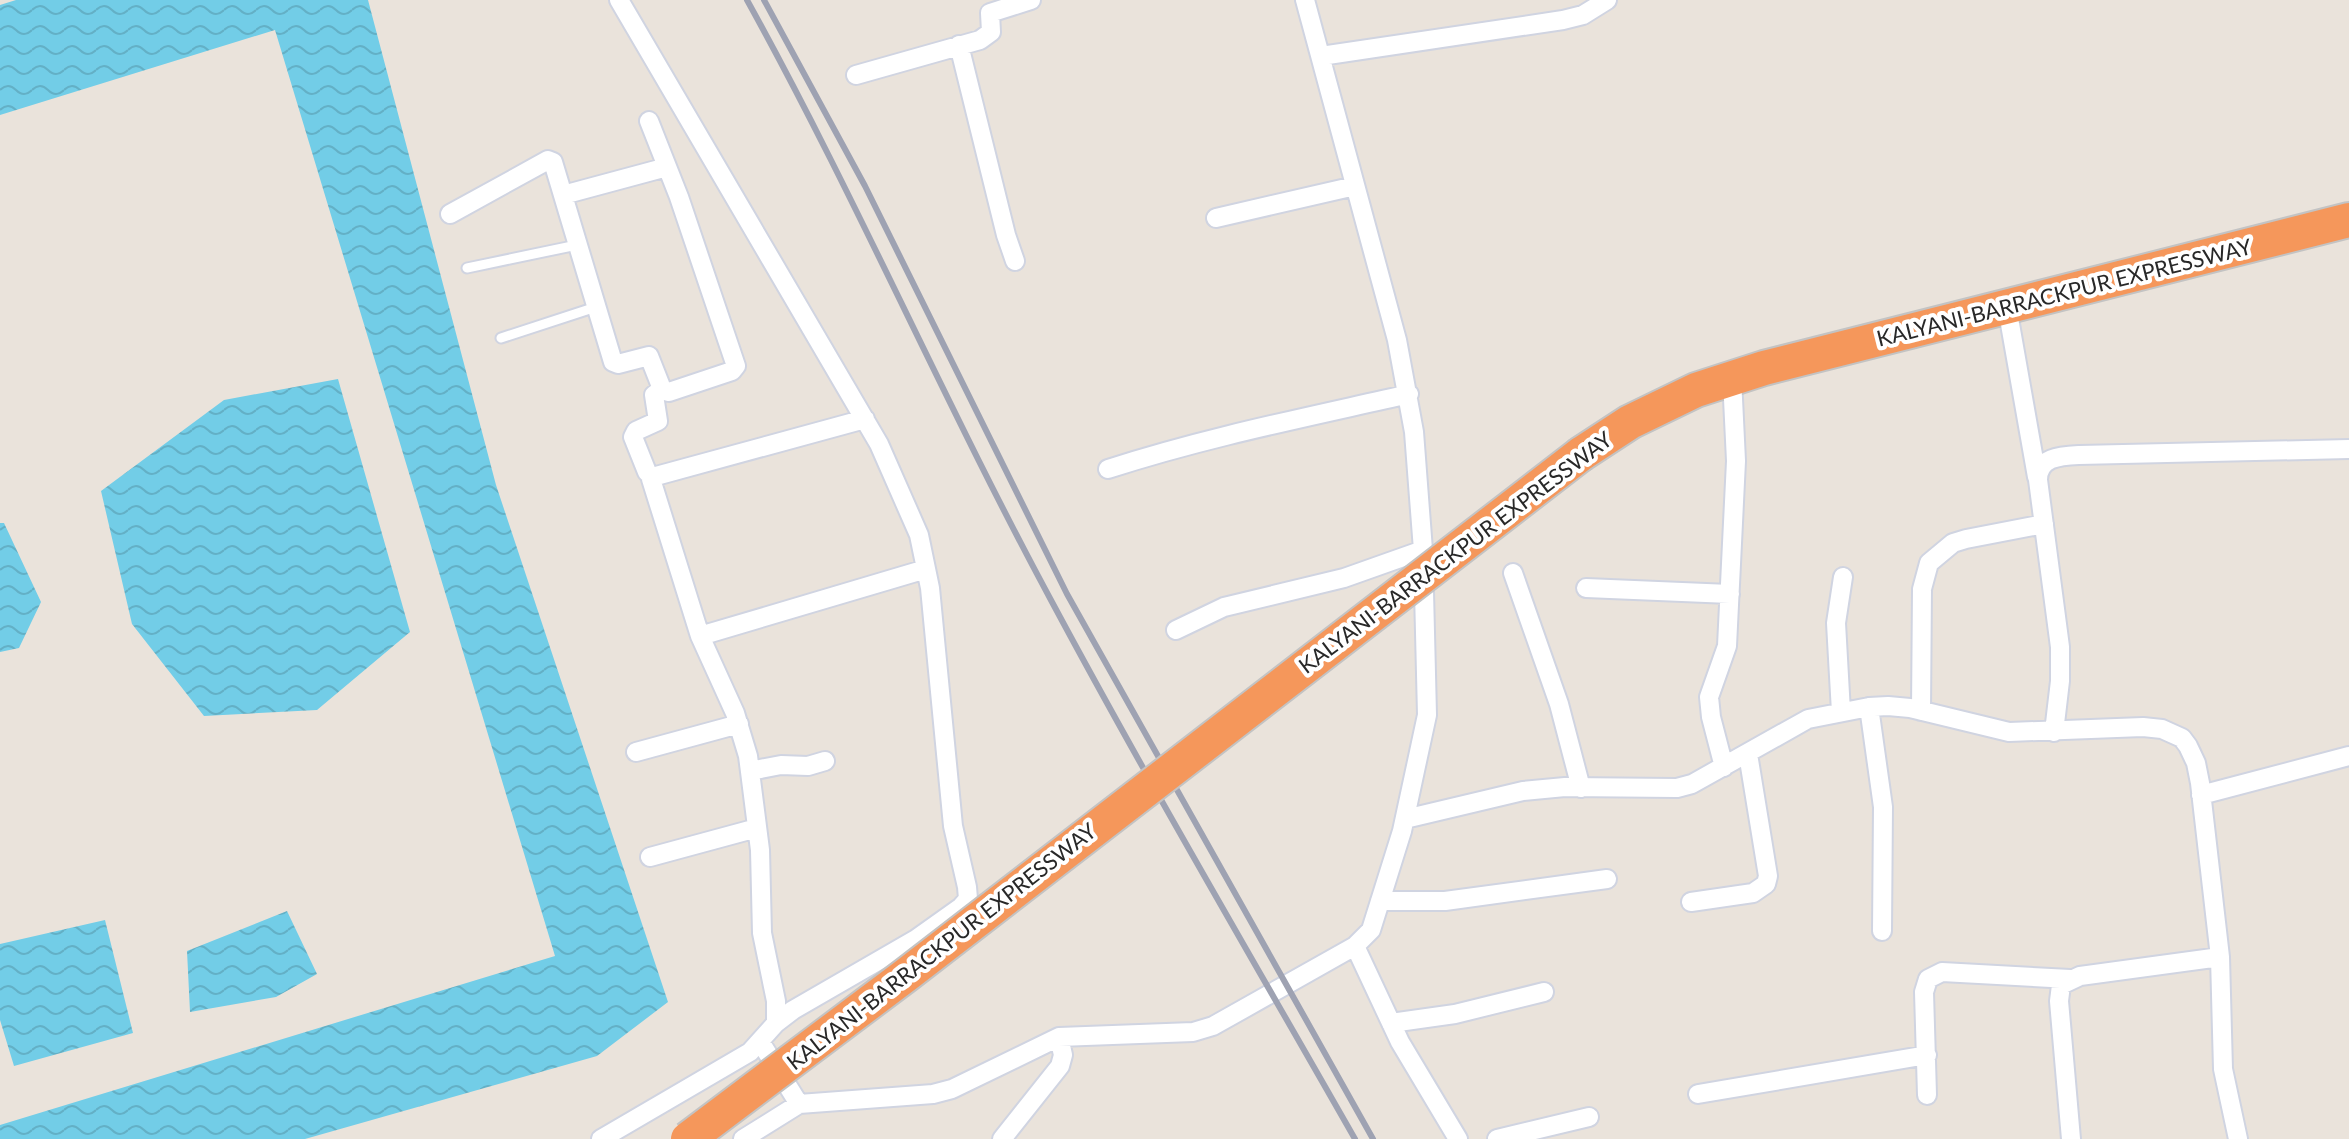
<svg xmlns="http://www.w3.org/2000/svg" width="2349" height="1139" font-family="Lato,sans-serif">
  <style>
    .water { fill: url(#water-waves) }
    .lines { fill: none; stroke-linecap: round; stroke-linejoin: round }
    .lane-casing { stroke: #d0d4e1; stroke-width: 13 }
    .street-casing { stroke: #d0d4e1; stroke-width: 22 }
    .highway-casing { stroke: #c3c3c3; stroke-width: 38 }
    .lane { stroke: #fff; stroke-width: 9 }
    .street { stroke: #fff; stroke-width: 18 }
    .highway { stroke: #f5975b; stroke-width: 34 }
    .rail { stroke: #9ea2b2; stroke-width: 6 }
    .highway-bridge-casing { stroke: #c3c3c3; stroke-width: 38; stroke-linecap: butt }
    .highway-bridge { stroke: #f5975b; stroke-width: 34 }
    .labels { text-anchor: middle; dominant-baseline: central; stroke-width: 8; stroke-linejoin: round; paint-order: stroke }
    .street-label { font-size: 22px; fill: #282828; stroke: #fff }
  </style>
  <defs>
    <pattern id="water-waves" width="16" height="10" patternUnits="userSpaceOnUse" patternTransform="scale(2)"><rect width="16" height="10" fill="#72cde7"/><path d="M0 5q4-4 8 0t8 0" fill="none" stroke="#63b0c6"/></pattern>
  </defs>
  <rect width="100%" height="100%" fill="#eae3db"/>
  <!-- water -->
  <path class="water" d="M16,0h352l128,485 172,517 -71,54 -292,83h-305v-14l555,-169 -280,-926 -275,85v-110z
    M338,379l72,253 -93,78 -113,6 -72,-92 -31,-133 123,-91z
    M0,523h4l37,79 -22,46 -19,4z
    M287,911l30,63 -41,23 -86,15 -3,-61z
    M105,920l28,113 -119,33 -14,-46v-76z"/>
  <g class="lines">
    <!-- lane casing -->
    <g class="lane-casing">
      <path id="lane" d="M467,268l110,-23
        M501,338l95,-31"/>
    </g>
    <!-- street casing -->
    <g class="street-casing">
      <path id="street" d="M959,45l47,190 9,26
        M1321,56l242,-36 20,-5 24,-15
        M856,75l124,-35 11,-8 -1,-19 41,-13
        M649,121l30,76 57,169 -4,5 -63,21 -7,-2
        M563,195l104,-28
        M450,214l98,-54 5,2 60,200 5,2 31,-8 13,33 -8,6 4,26 -22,10 -3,6 14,35 6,5
        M1216,218l139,-32
        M2007,307l30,170
        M1108,469c99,-32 200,-52 301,-75
        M1513,573l46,131 22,84
        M1586,588l144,6
        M1176,630l48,-23 120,-29 79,-28
        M700,636l226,-67
        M1869,707l14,100 -1,124
        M1921,711l1,-122 7,-26 24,-20 13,-4 78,-15
        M1841,712l-5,-89 7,-46
        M2054,732l6,-51v-34l-22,-167c0,-23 22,-24 41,-25l270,-6
        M636,752l103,-28
        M1724,767l-13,-50 -2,-20 18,-51 9,-185 -4,-83
        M750,771l31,-6 27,1 17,-5
        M2201,795l148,-39
        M1405,819l118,-28 42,-4 112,1 15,-4 116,-65 61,-12 19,-1 22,2 99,24 134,-5 19,2 20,9 6,8 8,17 4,20 20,174 3,112 15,70
        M650,857l107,-29
        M1380,901h65l162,-22
        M1691,902l62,-9 13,-9 2,-8 -20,-122
        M1355,946l45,96 58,97
        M776,1023v-22l-14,-68 -2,-83 -12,-94 -13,-43 -35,-77 -49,-157 5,-3 209,-57
        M1391,1023l64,-9 89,-22
        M761,1043l38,61
        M1698,1094l229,-39
        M1927,1095l-3,-103 4,-13 14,-7 128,7
        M601,1139l149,-87 26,-29 17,-13 123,-71 45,-32 7,-8 -1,-12 -14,-61 -23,-238 -11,-53 -40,-91 -260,-444
        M743,1139l56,-35 134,-10 19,-5 107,-52 134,-5 20,-6 142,-80 16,-16 31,-99 25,-116 -4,-165 -9,-118 -17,-92 -92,-340
        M1002,1139l58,-73 3,-11 -4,-18
        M1497,1139l92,-22
        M2071,1139l-12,-138 2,-16 19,-9 140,-19"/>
    </g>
    <!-- highway casing -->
    <g class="highway-casing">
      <path id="highway" d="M1581,454l49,-32 66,-32 68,-22 585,-148"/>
    </g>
    <!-- lane -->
    <use href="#lane" class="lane"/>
    <!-- street -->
    <use href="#street" class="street"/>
    <!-- highway -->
    <use href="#highway" class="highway"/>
    <!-- rail -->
    <path class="rail" d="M747,0c109,197 198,404 305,602 97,181 201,358 303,537
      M764,0l101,186 202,408 306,545"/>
    <!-- highway-bridge casing -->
    <g class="highway-bridge-casing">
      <path id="highway-bridge" d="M688,1139l218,-164 675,-521"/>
    </g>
    <!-- highway-bridge -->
    <use href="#highway-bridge" class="highway-bridge"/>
  </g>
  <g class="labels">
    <!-- street labels -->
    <g class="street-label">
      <text transform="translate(2064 292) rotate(-14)">KALYANI-BARRACKPUR EXPRESSWAY</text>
      <text transform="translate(1455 552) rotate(-37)">KALYANI-BARRACKPUR EXPRESSWAY</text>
      <text transform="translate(941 946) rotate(-38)">KALYANI-BARRACKPUR EXPRESSWAY</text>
    </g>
  </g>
</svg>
